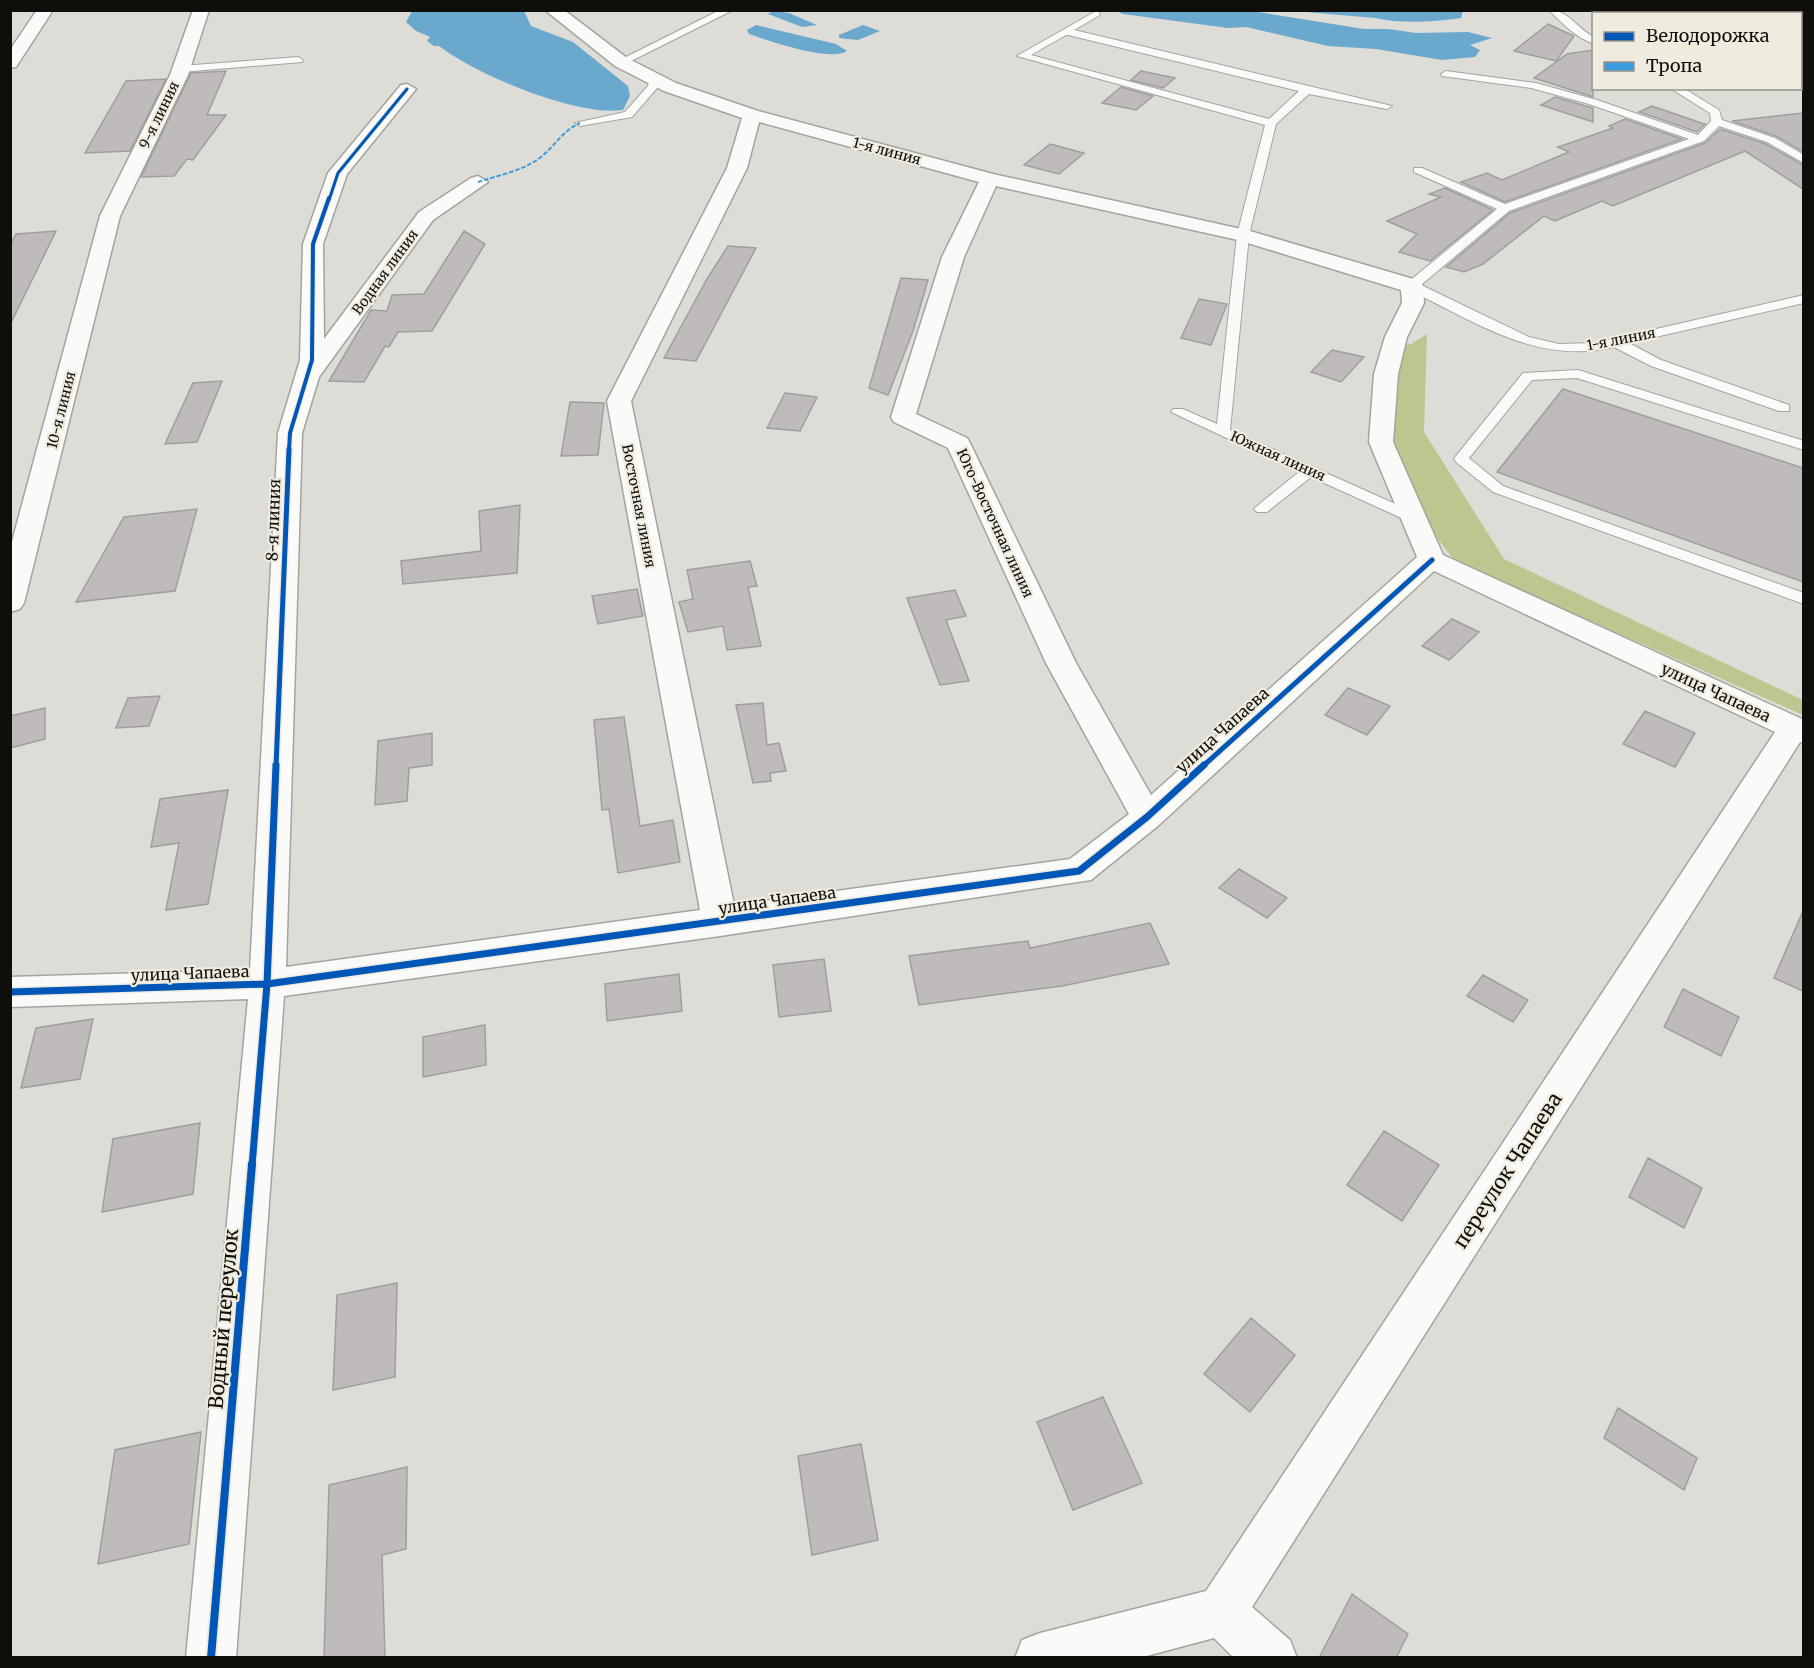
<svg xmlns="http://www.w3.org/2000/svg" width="1814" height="1668" font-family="Merriweather,serif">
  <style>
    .forest { fill: #bec690 }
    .water { fill: #6aa8ce }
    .building { fill: #bebbba; stroke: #a09e9d; stroke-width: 1.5 }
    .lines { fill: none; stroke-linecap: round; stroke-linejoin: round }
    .lane-casing { stroke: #a4a39e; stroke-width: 2 }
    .street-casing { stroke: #a4a39e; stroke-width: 3 }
    .lane { fill: #fafaf9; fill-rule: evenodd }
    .street { fill: #fafaf9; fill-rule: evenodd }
    .quiet { stroke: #3a9ade; stroke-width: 2; stroke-dasharray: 4.5 2; stroke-linecap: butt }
    .cycleway-far4-casing { stroke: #f0ebdf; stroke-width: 5 }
    .cycleway-far3-casing { stroke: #f0ebdf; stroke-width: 6 }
    .cycleway-far2-casing { stroke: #f0ebdf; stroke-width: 8 }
    .cycleway-far1-casing { stroke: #f0ebdf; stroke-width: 10 }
    .cycleway-casing { stroke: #f0ebdf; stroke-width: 12 }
    .cycleway-far4 { stroke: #0057b8; stroke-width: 3 }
    .cycleway-far3 { stroke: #0057b8; stroke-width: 4 }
    .cycleway-far2 { stroke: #0057b8; stroke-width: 5 }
    .cycleway-far1 { stroke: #0057b8; stroke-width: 7 }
    .cycleway { stroke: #0057b8; stroke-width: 8 }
    .labels { text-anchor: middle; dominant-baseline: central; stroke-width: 4.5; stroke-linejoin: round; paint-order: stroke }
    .far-street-label { font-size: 14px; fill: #100e0a; stroke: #f0ebdf }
    .street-label { font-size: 16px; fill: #100e0a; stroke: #f0ebdf }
    .near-street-label { font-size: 20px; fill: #100e0a; stroke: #f0ebdf }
  </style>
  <rect width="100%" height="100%" fill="#dedcd6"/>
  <!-- forest -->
  <path class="forest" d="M1427,334l-3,98 80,127 299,141v15l-348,-154 -33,-42 -36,-76 13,-98 12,-1z"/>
  <!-- water -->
  <path class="water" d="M412,11h112l7,15 42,16 55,44 2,10 -7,14c-47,7 -148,-36 -184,-64h-5l-7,-5 3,-4 -14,-6 -10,-9z
    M772,11l17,2 28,12 -15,2 -34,-13z
    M1116,11h136l112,18h24l28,4 52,-1 24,6 -22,7 10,5 -5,7 -33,3 -66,-11 -48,-3 -82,-19 -18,1 -105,-14z
    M1294,11l168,-1 1,1 -2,7c-27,4 -59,6 -86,0z
    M756,25l80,19 11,7c-17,11 -78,-10 -98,-17l-2,-4z
    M863,25l17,6 -22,9 -19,-2v-3z"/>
  <!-- building -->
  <path class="building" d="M1548,24l26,12 -18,25 -42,-10z
    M1593,50v47l-59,-19 33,-24z
    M226,71l-19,44h19l-33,45 -6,-1 -13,17 -33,1 50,-104z
    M1141,71l34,7 -12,10 -32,-8z
    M166,79l-36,72 -45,2 41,-72z
    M1121,87l32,9 -17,14 -34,-7z
    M1555,97l38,11v14l-52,-17z
    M1652,106l52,18h1l-8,8 -58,-20z
    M1803,113v39l-27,-16 -44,-15z
    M1625,119l57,20 -177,63 -44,-20 26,-9 15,7 67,-28 -11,-5 55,-19 -4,-2z
    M1720,129l46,15 37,21v24l-58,-38 -132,55 -11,-5 -47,20 -11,-5 -61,48 -19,8 -18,-5 64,-54 195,-70z
    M1050,144l34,9 -25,21 -35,-9z
    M1445,188l48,22 -63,51 -31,-9 18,-18 -30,-13 54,-24 -12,-3z
    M56,231l-46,94v-80l6,-11z
    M464,231l21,13 -53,87 -34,1 -9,15 -4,-1 -21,36 -35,-1 42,-71 16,1 5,-16 32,-1z
    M728,246l28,2 -60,113 -32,-3 43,-79z
    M901,278l27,2 -15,51 -25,64 -19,-7z
    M1199,299l28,5 -16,41 -30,-7z
    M1332,350l32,7 -23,25 -30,-10z
    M222,381l-25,61 -32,2 28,-61z
    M1563,389l240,79v114l-306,-110z
    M785,393l32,4 -17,34 -33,-3z
    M570,402l34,1 -6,52 -37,1z
    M520,505l-3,68 -114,11 -2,-23 80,-10 -2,-40z
    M197,509l-22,82 -99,11 48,-85z
    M750,561l7,25 -9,1 13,59 -34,4 -4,-24 -35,6 -9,-30 14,-3 -6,-29z
    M637,589l6,27 -45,8 -6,-28z
    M955,590l11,26 -20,4 23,61 -29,4 -33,-87z
    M1452,619l27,13 -30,28 -27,-14z
    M1348,688l42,18 -23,29 -42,-20z
    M160,696l-11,30 -33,2 12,-30z
    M763,703l4,42 12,-2 7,28 -16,2 1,8 -18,2 -17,-78z
    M45,708v31l-35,9v-32z
    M1645,711l50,22 -20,34 -52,-23z
    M624,717l16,109 33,-6 7,42 -62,11 -9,-64 -7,1 -8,-90z
    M432,733v32l-23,3 -2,33 -32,4 3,-64z
    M228,790l-20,114 -42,6 13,-67 -28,4 9,-48z
    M1239,869l48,29 -20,20 -48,-30z
    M1803,911v80l-29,-13z
    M1150,923l19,41 -107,22 -143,19 -10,-49 119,-15 2,7z
    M824,959l7,52 -52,6 -6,-52z
    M679,974l3,37 -75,10 -2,-37z
    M1483,975l45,25 -15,22 -46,-26z
    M1683,989l56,28 -18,39 -57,-29z
    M93,1019l-13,60 -59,9 15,-60z
    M485,1025l1,40 -63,12v-40z
    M200,1123l-7,71 -91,18 11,-73z
    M1384,1131l55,34 -37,56 -55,-36z
    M1648,1158l54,30 -18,40 -55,-31z
    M397,1283l-2,94 -62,13 4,-95z
    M1251,1318l44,37 -45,57 -46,-38z
    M1103,1397l39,86 -69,27 -36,-88z
    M1618,1408l79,50 -13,32 -80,-52z
    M201,1432l-12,112 -91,20 17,-114z
    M861,1444l17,96 -66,15 -14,-99z
    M407,1467l-1,82 -24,6 3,103h-61l5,-173z
    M1352,1594l56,40 -12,24h-77z"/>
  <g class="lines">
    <!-- lane casing -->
    <g class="lane-casing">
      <path id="lane" d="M720,10h13l-108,54 -9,-2z
        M1098,10l2,5 -26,15 318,76 -5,3 -78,-15 -33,30 -27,111 -19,195 190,85 2,3 -2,3h-12l-97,-44 -44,35h-10l-3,-3 3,-3 42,-34 -128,-60 2,-3h10l34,15 20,-189 28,-110 -248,-69zM1066,35h2l231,56 -30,28 -238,-64z
        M1549,10c20,0 27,18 45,27v7c-19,-7 -31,-20 -45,-34z
        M298,57l5,3 -1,2 -121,10 -5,-3 5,-3z
        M1446,71l90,12 61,17 101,35 13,-14 -1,-8 -40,-25h13l36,22 3,10 53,18 29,17v8l-37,-21 -48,-16 -15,15 -195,70 -88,74 108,52 30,7 36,-1 209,-48v8l-175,40 32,17 128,45v6h-10l-128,-45 -37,-19c-78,18 -138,-25 -207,-58v-6l90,-74 -83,-37v-4h8l83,36 184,-65 -100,-35 -58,-16 -89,-12 -1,-2z
        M650,77h8v10l-26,30 -52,9 -5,-3 50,-11 23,-26z
        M1578,370l226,71v9l-227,-72 -45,2 -63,78 34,28 301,107v11l-311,-112 -37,-30 -2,-3 2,-3 67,-83z"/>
    </g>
    <!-- street casing -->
    <g class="street-casing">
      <path id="street" d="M37,10h16l-37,57 -6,1v-18z
        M193,10h16l-21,65 -68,141 -96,387 -4,6 -10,3v-63l90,-333 70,-141z
        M545,10h19l63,48 49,25 82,28 235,63 257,57 170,50 3,5 1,17 -17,34 -9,37 -5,68 50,113 361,165v24l-4,-2 -548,865 38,33 7,18h-63l-20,-20 -75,20h-124l7,-18 18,-7 166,-42 569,-859 -341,-161 -275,254 -68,55 -371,56 -436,60 -48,662h-50l62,-659 -238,8v-30l240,-7 28,-537 22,-73 3,-116 25,-71 73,-88 6,-1 9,5 -69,85 -24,70 1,95 95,-127 52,-34 7,-2 10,6 -55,38 -114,157 -17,56 -16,534 414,-57 -93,-509 120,-233 15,-50 -78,-27 -49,-25zM759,122l220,60 -37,75 -51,160 3,5 54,26 98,215 83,151 -59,45 -336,46 -103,-504 116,-233zM996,186l242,54 163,50 1,13 -17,34 -11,37 -5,68 48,115 -266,238 -75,-132 -106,-220 -3,-5 -51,-24 48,-157z"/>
    </g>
    <!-- lane -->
    <use href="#lane" class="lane"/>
    <!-- street -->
    <use href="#street" class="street"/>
    <!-- quiet -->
    <path class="quiet" d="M478,182c21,-7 45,-11 63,-25 14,-11 21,-26 39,-34"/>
    <!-- cycleway-far4 casing -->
    <g class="cycleway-far4-casing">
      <path id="cycleway-far4" d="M329,200l9,-27 69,-84"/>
    </g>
    <!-- cycleway-far3 casing -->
    <g class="cycleway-far3-casing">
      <path id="cycleway-far3" d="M289,451l1,-18 22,-73 1,-116 16,-46"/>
    </g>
    <!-- cycleway-far2 casing -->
    <g class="cycleway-far2-casing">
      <path id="cycleway-far2" d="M276,767l13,-318
        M1202,767l230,-207"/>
    </g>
    <!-- cycleway-far1 casing -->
    <g class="cycleway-far1-casing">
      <path id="cycleway-far1" d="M10,992l257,-8 812,-113 68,-54 57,-52
        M252,1166l15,-182 9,-219"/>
    </g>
    <!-- cycleway casing -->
    <g class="cycleway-casing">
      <path id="cycleway" d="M211,1658l41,-494"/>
    </g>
    <!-- cycleway-far4 -->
    <use href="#cycleway-far4" class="cycleway-far4"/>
    <!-- cycleway-far3 -->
    <use href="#cycleway-far3" class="cycleway-far3"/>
    <!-- cycleway-far2 -->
    <use href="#cycleway-far2" class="cycleway-far2"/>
    <!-- cycleway-far1 -->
    <use href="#cycleway-far1" class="cycleway-far1"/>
    <!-- cycleway -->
    <use href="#cycleway" class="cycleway"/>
  </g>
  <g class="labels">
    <!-- far-street labels -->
    <g class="far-street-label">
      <text transform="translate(159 115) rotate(-64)">9-я линия</text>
      <text transform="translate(887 151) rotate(15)">1-я линия</text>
      <text transform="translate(385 272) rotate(-54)">Водная линия</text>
      <text transform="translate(1621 339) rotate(-11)">1-я линия</text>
      <text transform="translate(61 410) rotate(-76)">10-я линия</text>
      <text transform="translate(1278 456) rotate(24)">Южная линия</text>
      <text transform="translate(639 506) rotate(79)">Восточная линия</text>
      <text transform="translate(995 523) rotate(65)">Юго-Восточная линия</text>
    </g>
    <!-- street labels -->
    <g class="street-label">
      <text transform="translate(273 520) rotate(-88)">8-я линия</text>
      <text transform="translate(1716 692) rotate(25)">улица Чапаева</text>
      <text transform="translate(1222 730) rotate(-42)">улица Чапаева</text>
      <text transform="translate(777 900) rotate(-8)">улица Чапаева</text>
      <text transform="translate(190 973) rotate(-2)">улица Чапаева</text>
    </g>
    <!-- near-street labels -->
    <g class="near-street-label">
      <text transform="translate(1507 1170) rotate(-57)">переулок Чапаева</text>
      <text transform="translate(223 1319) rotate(-85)">Водный переулок</text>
    </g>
  </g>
  <!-- border -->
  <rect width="1814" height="1668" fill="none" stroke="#100e0a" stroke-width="24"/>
  <!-- legend -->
  <rect x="1592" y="12" width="210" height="78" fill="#f0ebdf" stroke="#96938a" stroke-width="1.5"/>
  <rect x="1604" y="32" width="30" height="9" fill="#0057b8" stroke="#96938a" stroke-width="1.5"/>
  <text x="1646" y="42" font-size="18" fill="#100e0a">Велодорожка</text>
  <rect x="1604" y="62" width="30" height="9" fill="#3a9ade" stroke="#96938a" stroke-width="1.5"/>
  <text x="1646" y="72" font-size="18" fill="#100e0a">Тропа</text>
</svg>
